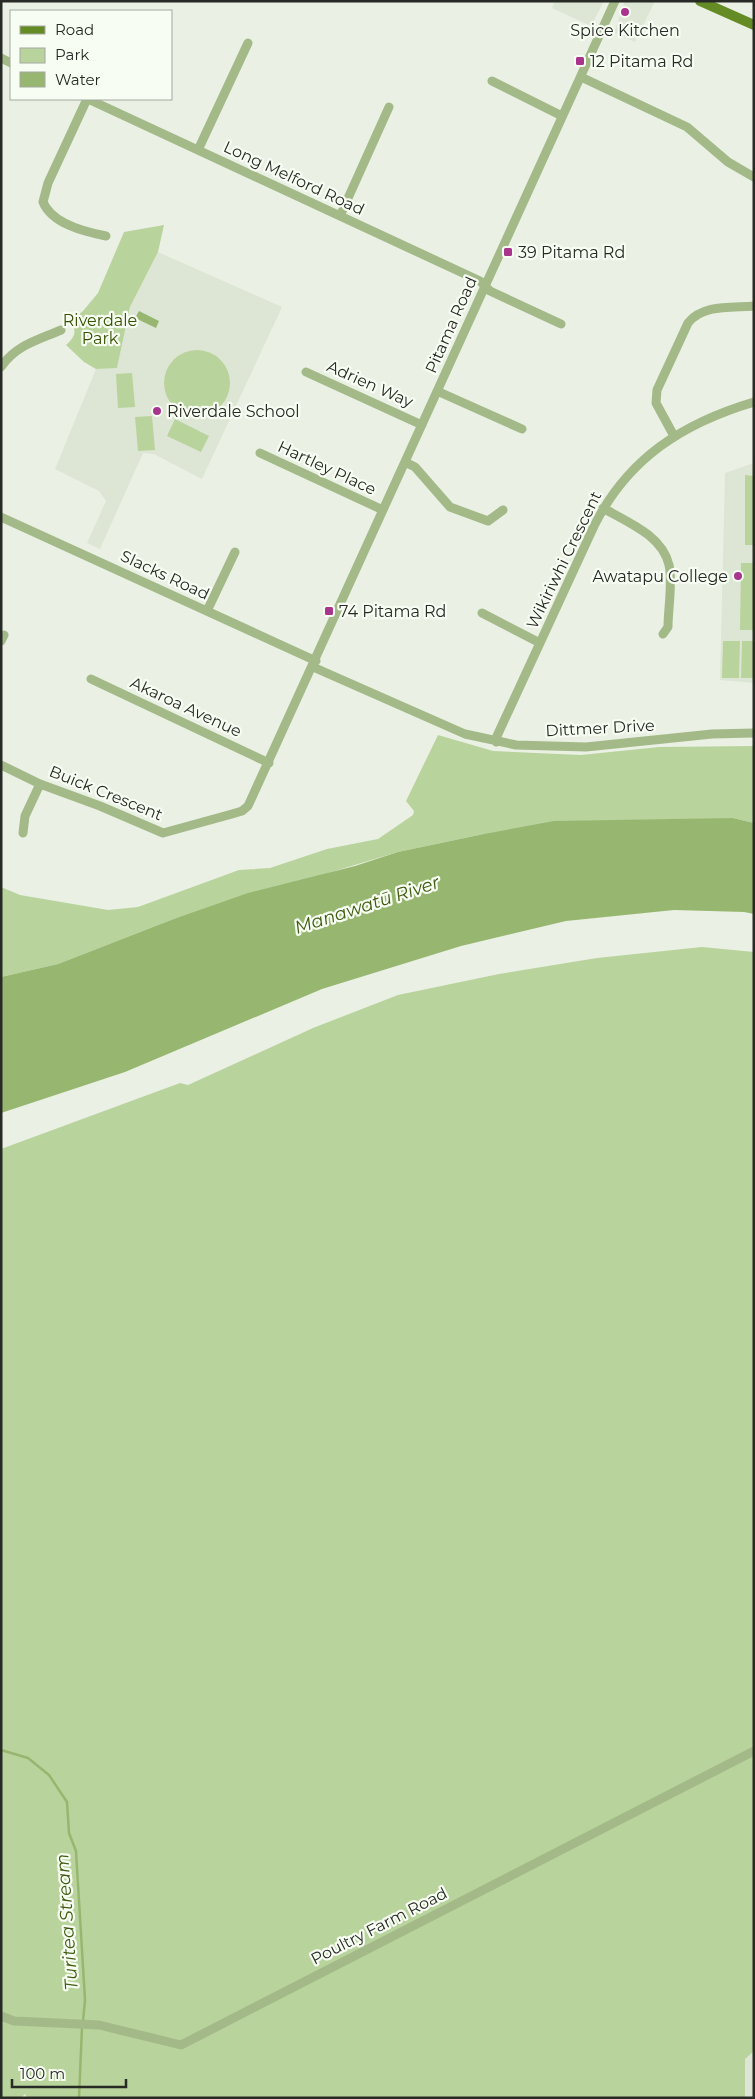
<svg xmlns="http://www.w3.org/2000/svg" width="755" height="2099" font-family="Montserrat,sans-serif">
  <style>
    .built { fill: #dde6d4 }
    .green { fill: #b9d39c }
    .water { fill: #97b770 }
    .lines { fill: none; stroke-linecap: round; stroke-linejoin: round }
    .stream { stroke: #97b770; stroke-width: 2.5 }
    .minor { stroke: #a3ba88; stroke-width: 9 }
    .major { stroke: #658c24; stroke-width: 10 }
    .poi-dot { fill: #a8348e; stroke: #f7fdf2; stroke-width: 2 }
    .labels { text-anchor: middle; dominant-baseline: central; stroke-width: 4.5; stroke-linejoin: round; paint-order: stroke }
    .poi-label { font-size: 16px; fill: #282a26; stroke: #f7fdf2; text-anchor: start }
    .street-label { font-size: 16px; fill: #282a26; stroke: #f7fdf2 }
    .park-label { font-size: 16px; fill: #365100; stroke: #f7fdf2 }
    .water-label { font-size: 18px; font-style: italic; fill: #405c10; stroke: #f7fdf2 }
  </style>
  <rect width="100%" height="100%" fill="#eaf0e4"/>
  <!-- built -->
  <path class="built" d="M555,1h49l-13,25 -39,-18z
    M625,1h30l-20,41 -21,-9z
    M158,252l124,55 -80,172 -48,-25 -11,-1 -43,96 -13,-6 19,-42 -7,-10 -44,-22 41,-100 21,-2 13,-60z
    M754,463v220l-34,-3 5,-207z
    M754,2051v47h-9v-39z"/>
  <!-- green -->
  <path class="green" d="M164,225l-6,27 -28,55 -13,61 -21,1 -12,-7 -18,-17c9,-8 11,-13 5,-24l12,-10 15,-18 26,-61z
    M164 383a33 33 0 1 1 66 0a33 33 0 1 1-66 0Z
    M132,373l3,34 -17,1 -2,-34z
    M152,416l3,34 -17,1 -3,-34z
    M175,419l34,17 -8,16 -34,-16z
    M745,475l9,1v69h-9z
    M741,563h13v67h-14z
    M723,641h17l-1,37h-17z
    M742,641h12v37h-13z
    M438,735l55,16 88,4 78,-8 95,-1v77l-21,-5 -254,17 -81,17 -227,68 -113,44 -57,13v-90l19,8 88,15 30,-3 101,-37 31,-2 57,-19 51,-10 35,-24 1,-4 -8,-10z
    M702,947l52,5v1099l-9,8v39h-718l-2,-4 -4,4h-20v-949l179,-66 8,2 125,-57 85,-33 101,-21 98,-16z"/>
  <!-- water -->
  <path class="water" d="M139,311l20,10 -3,7 -21,-10z
    M733,818l21,5v91l-10,-2 -70,-2 -108,11 -105,25 -139,43 -197,83 -124,41v-136l57,-13 113,-44 77,-27 107,-27 43,-14 81,-17 75,-14z"/>
  <g class="lines">
    <!-- stream -->
    <path class="stream" d="M1,1750l27,8 21,17 18,27 2,31 7,18 9,149 -2,21
      M79,2098l3,-71"/>
    <!-- minor -->
    <path class="minor" d="M1,58l10,5
      M581,77l106,50 41,35 26,15
      M492,81l70,35
      M87,99l-39,84 -5,19c9,22 42,30 63,34
      M88,99l392,182 10,10 71,33
      M198,150l50,-107
      M340,216l49,-109
      M1,367c15,-22 37,-27 60,-37
      M306,372l116,53
      M437,391l85,38
      M674,436l-18,-33 1,-13 31,-67c15,-19 44,-15 66,-17
      M260,453l123,57
      M405,462l10,5 35,40 38,14 15,-11
      M603,508c24,14 59,27 66,57 4,15 -1,45 -1,62l-5,7
      M1,517l315,144
      M207,611l28,-59
      M482,613l58,30
      M1,641l3,-6
      M313,667l152,67 51,11 70,2 126,-13 42,-1
      M91,679l178,84
      M496,742l1,-6 97,-210c34,-68 89,-103 160,-124
      M1,765l39,19 60,22 63,27 69,-19 10,-3 6,-5 367,-805
      M23,833l2,-17 15,-32
      M1,2016l13,5 85,4 82,20 573,-294"/>
    <!-- major -->
    <path class="major" d="M700,1l54,24"/>
  </g>
  <!-- markers -->
  <g class="poi-dot">
    <circle cx="625" cy="12" r="5"/>
    <rect x="575" y="56" width="10" height="10" rx="2.5"/>
    <rect x="503" y="247" width="10" height="10" rx="2.5"/>
    <circle cx="157" cy="411" r="5"/>
    <circle cx="738" cy="576" r="5"/>
    <rect x="324" y="606" width="10" height="10" rx="2.5"/>
  </g>
  <g class="labels">
    <!-- poi labels -->
    <g class="poi-label">
      <text x="625" y="30" text-anchor="middle">Spice Kitchen</text>
      <text x="590" y="61">12 Pitama Rd</text>
      <text x="518" y="252">39 Pitama Rd</text>
      <text x="167" y="411">Riverdale School</text>
      <text x="728" y="576" text-anchor="end">Awatapu College</text>
      <text x="339" y="611">74 Pitama Rd</text>
    </g>
    <!-- street labels -->
    <g class="street-label">
      <text transform="translate(294 178) rotate(25)">Long Melford Road</text>
      <text transform="translate(451 325) rotate(-66)">Pitama Road</text>
      <text transform="translate(370 384) rotate(24)">Adrien Way</text>
      <text transform="translate(327 468) rotate(25)">Hartley Place</text>
      <text transform="translate(564 560) rotate(-64)">Wikiriwhi Crescent</text>
      <text transform="translate(165 575) rotate(25)">Slacks Road</text>
      <text transform="translate(186 707) rotate(25)">Akaroa Avenue</text>
      <text transform="translate(600 728) rotate(-3)">Dittmer Drive</text>
      <text transform="translate(106 793) rotate(22)">Buick Crescent</text>
      <text transform="translate(379 1926) rotate(-27)">Poultry Farm Road</text>
    </g>
    <!-- park labels -->
    <g class="park-label">
      <text x="100" y="320">Riverdale<tspan x="100" dy="18">Park</tspan></text>
    </g>
    <!-- water labels -->
    <g class="water-label">
      <text transform="translate(367 905) rotate(-18)">Manawatū River</text>
      <text transform="translate(67 1922) rotate(-94)">Turitea Stream</text>
    </g>
  </g>
  <!-- border -->
  <rect width="755" height="2099" fill="none" stroke="#282a26" stroke-width="5"/>
  <!-- legend -->
  <rect x="10" y="10" width="162" height="90" fill="#f7fdf2" stroke="#a4a9a0"/>
  <rect x="20" y="26" width="25" height="8" fill="#658c24" stroke="#a4a9a0"/>
  <text x="55" y="35" font-size="15" fill="#282a26">Road</text>
  <rect x="20" y="48" width="25" height="15" fill="#b9d39c" stroke="#a4a9a0"/>
  <text x="55" y="60" font-size="15" fill="#282a26">Park</text>
  <rect x="20" y="72" width="25" height="15" fill="#97b770" stroke="#a4a9a0"/>
  <text x="55" y="85" font-size="15" fill="#282a26">Water</text>
  <!-- scale -->
  <path d="M12 2079v8h114v-8" fill="none" stroke="#282a26" stroke-width="2.5"/>
  <text x="20" y="2079" font-size="15" fill="#282a26" stroke="#f7fdf2" stroke-width="4" paint-order="stroke">100 m</text>
</svg>
